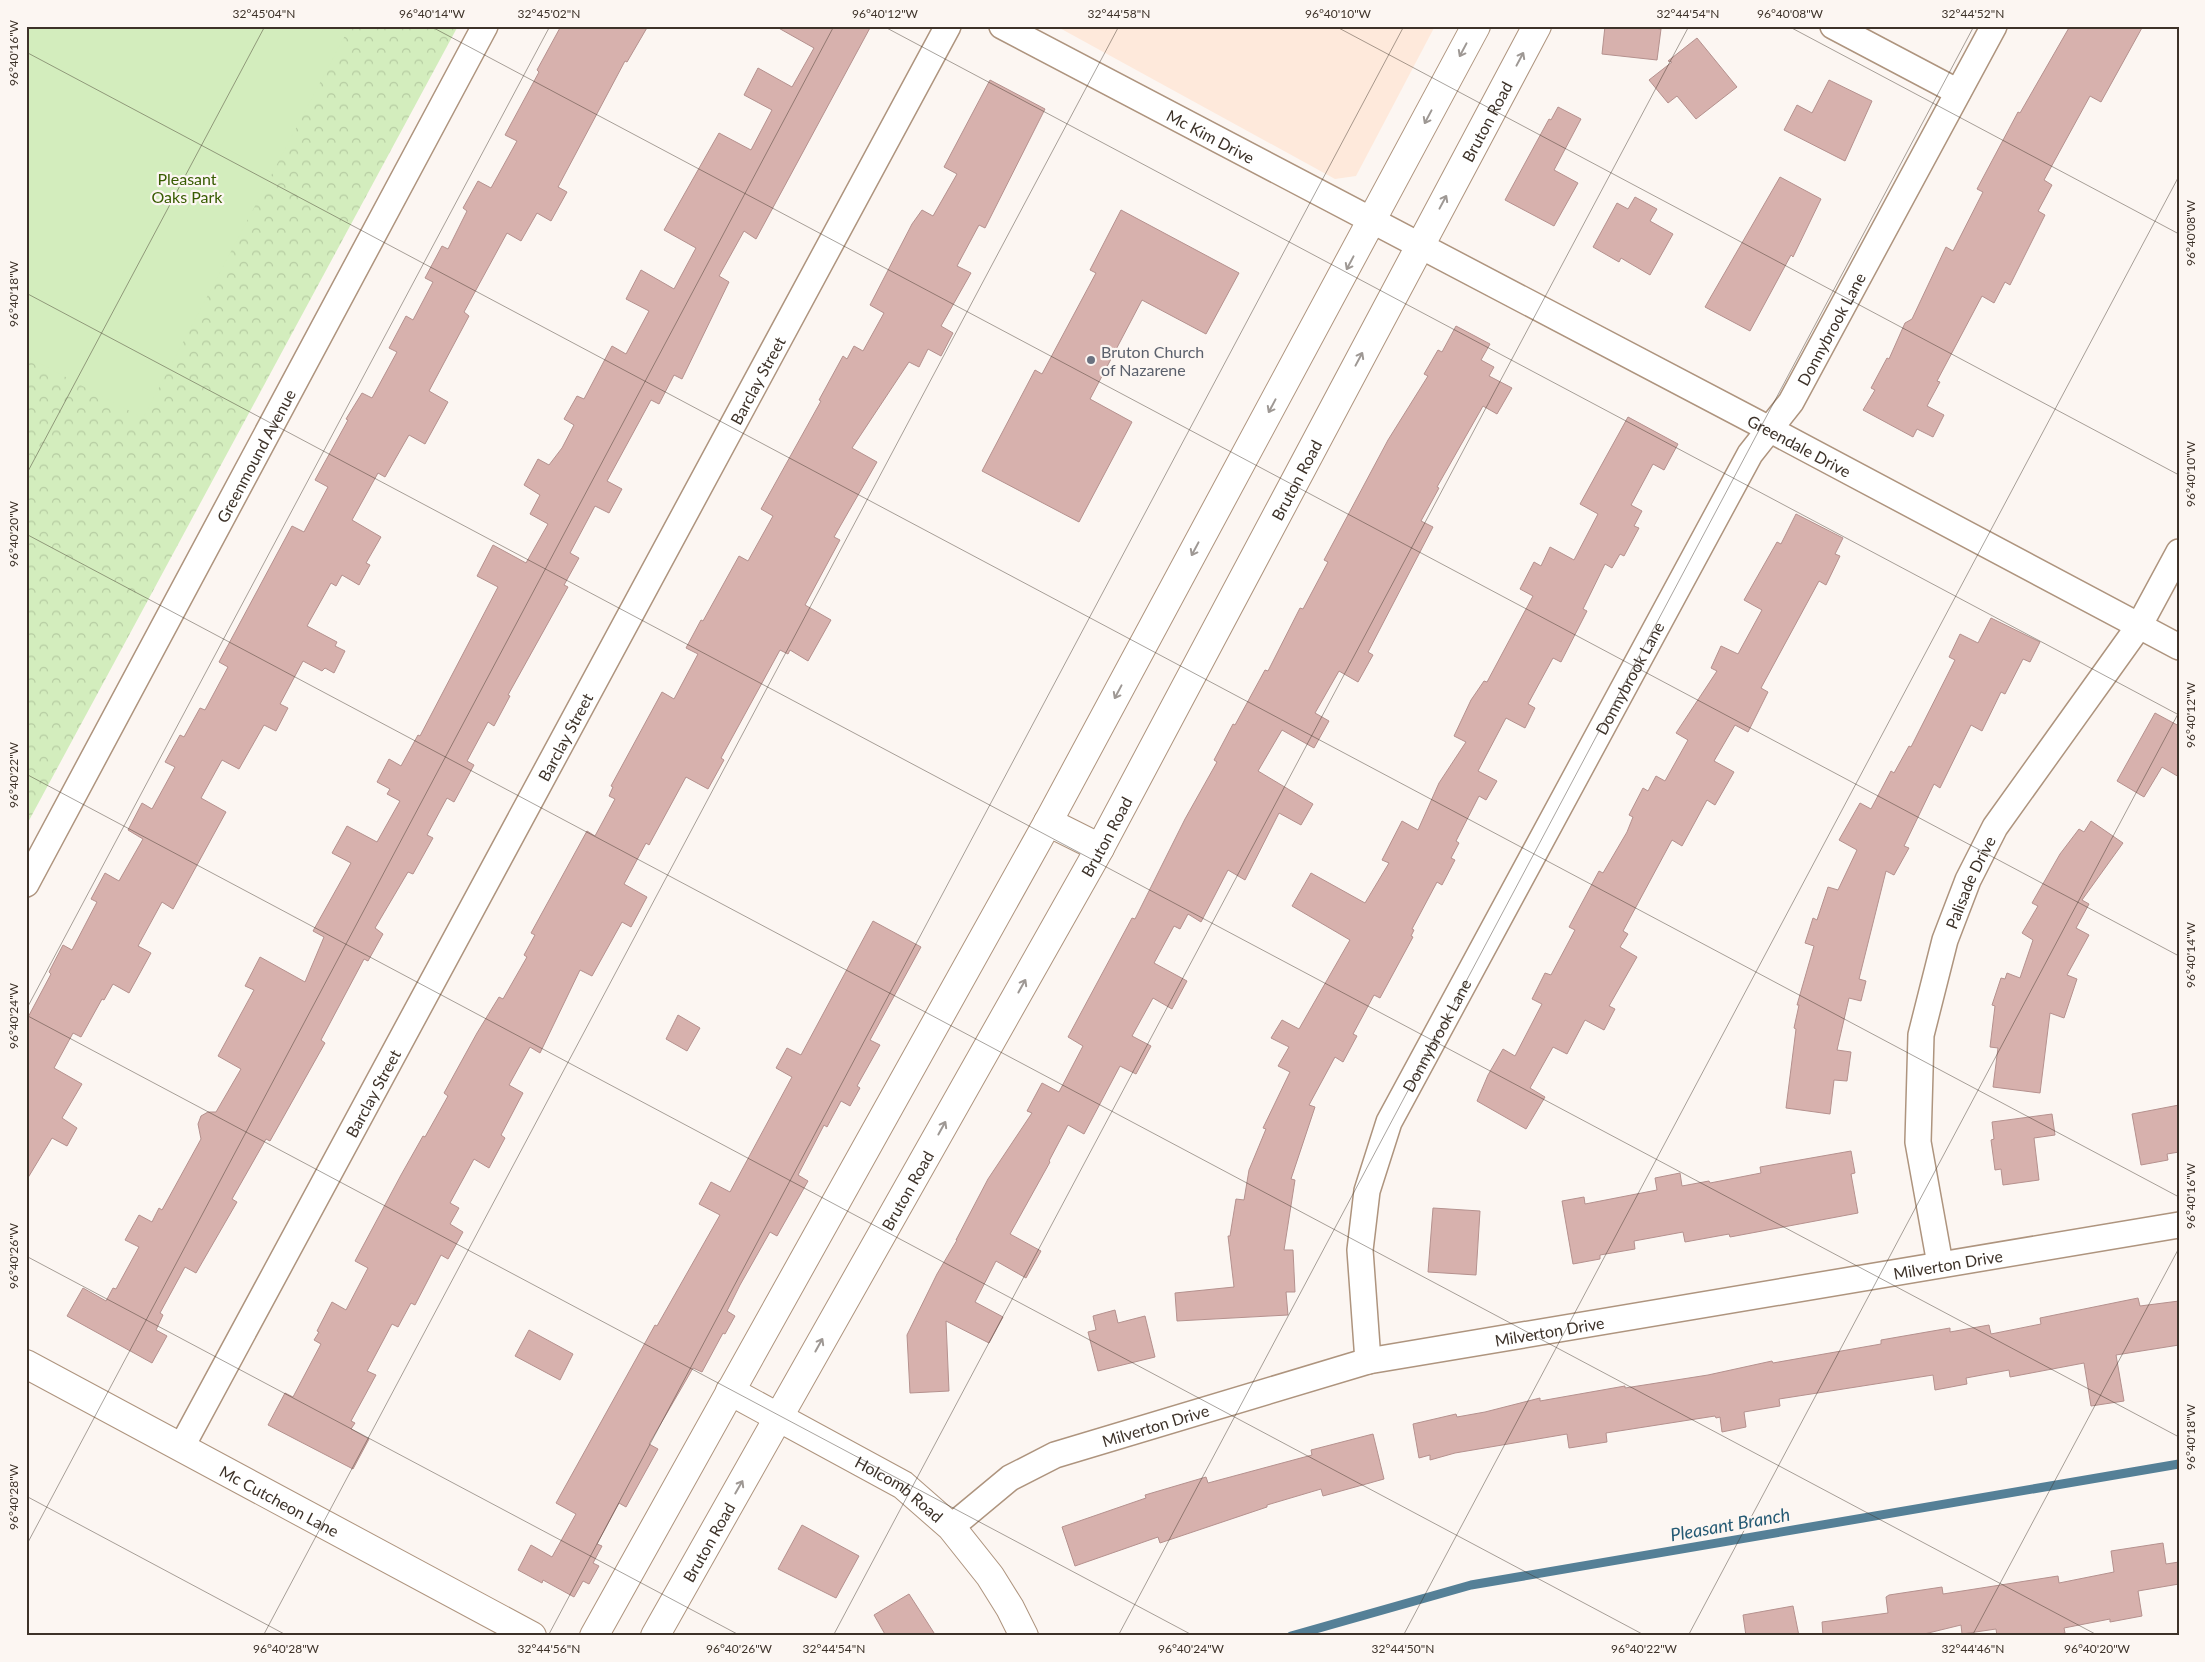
<svg xmlns="http://www.w3.org/2000/svg" width="2205" height="1662" font-family="Lato,sans-serif">
  <style>
    .commercial { fill: #fee9db }
    .park { fill: url(#park-crowns) }
    .pitch { fill: #d3edbd }
    .lines { fill: none; stroke-linecap: round; stroke-linejoin: round }
    .stream { stroke: #558097; stroke-width: 9 }
    .building { fill: #d7b1ad; stroke: #b5918e }
    .minor-casing { stroke: #ae947e; stroke-width: 28 }
    .tertiary-casing { stroke: #ae947e; stroke-width: 30 }
    .secondary-casing { stroke: #ae947e; stroke-width: 30 }
    .minor { stroke: #fff; stroke-width: 25 }
    .tertiary { stroke: #fff; stroke-width: 28 }
    .secondary { stroke: #fff; stroke-width: 28 }
    .oneway { stroke: #9e9894 }
    .ticks { fill: none; stroke: #3d3229; stroke-width: 1; stroke-opacity: 0.45 }
    .worship-dot { fill: #6b7280; stroke: #fcf6f2; stroke-width: 2 }
    .labels { text-anchor: middle; dominant-baseline: central; stroke-width: 4.5; stroke-linejoin: round; paint-order: stroke }
    .street-label { font-size: 16px; fill: #3d3229; stroke: #fcf6f2 }
    .park-label { font-size: 16px; fill: #385c02; stroke: #fcf6f2 }
    .worship-label { font-size: 16px; fill: #5b616d; stroke: #fcf6f2; text-anchor: start }
    .water-label { font-size: 18px; font-style: italic; fill: #245973; stroke: #fcf6f2 }
    .neatline { fill: none; stroke: #3d3229; stroke-width: 2 }
    .ticks-label { font-size: 12px; text-anchor: middle; fill: #3d3229 }
  </style>
  <defs>
    <pattern id="park-crowns" width="20" height="18" patternUnits="userSpaceOnUse" patternTransform="scale(1.25)"><rect width="20" height="18" fill="#d3edbd"/><path d="M2 6a3 3 0 1 1 6 0M12 15a3 3 0 1 1 6 0" fill="none" stroke="#b6cca2"/></pattern>
  </defs>
  <rect width="100%" height="100%" fill="#fcf6f2"/>
  <!-- commercial -->
  <path class="commercial" d="M1056,26h379l-79,150 -21,3z"/>
  <!-- park -->
  <path class="park" d="M26,26h432l-432,800z"/>
  <!-- pitch -->
  <path class="pitch" d="M26,26h324l-207,392 -117,-62z"/>
  <g class="lines">
    <!-- stream -->
    <path class="stream" d="M1291,1636l180,-51 708,-121"/>
  </g>
  <!-- building -->
  <path class="building" d="M561,26h87l-21,36 -2,-1 -67,126 9,5 -16,29 -14,-8 -16,28 -14,-8 -43,79 5,4 -40,75 19,11 -23,42 -16,-9 -24,42 -7,-4 -26,47 29,17 -15,26 4,2 -11,20 -17,-10 -6,11 -5,-3 -24,43 30,16 -2,4 10,5 -11,22 -9,-5 -3,3 -19,-10 -23,43 8,4 -12,23 -12,-6 -25,44 -17,-9 -21,38 25,14 -53,97 -11,-7 -24,44 13,7 -22,40 -16,-9 -9,16 -2,-1 -21,38 -8,-4 -19,35 28,16 -20,34 15,10 -10,18 -15,-8 -26,43v-160l25,-47 -2,-2 14,-27 9,5 25,-48 -6,-3 14,-26 14,8 24,-42 -15,-9 14,-27 10,6 23,-42 -10,-5 15,-27 4,2 16,-29 5,2 23,-43 -9,-5 73,-136 12,6 24,-45 -13,-7 33,-60 -2,-1 16,-26 10,5 25,-46 -8,-4 17,-32 7,4 20,-38 -8,-4 17,-32 6,3 19,-38 -4,-3 15,-27 13,7 26,-47 -12,-6 34,-63 -2,-2z
    M775,26h96l-115,213 -12,-8 -25,45 10,6 -47,97 -8,-4 -15,29 -8,-4 -44,81 15,8 -13,24 -14,-7 -25,47 9,5 -15,27 4,2 -60,108 2,1 -16,30 -6,-4 -21,39 7,4 -20,37 -7,-4 -20,37 6,3 -20,36 -5,-2 -33,56 8,6 -15,27 -4,-2 -43,81 4,3 -55,98 -4,-2 -34,60 5,3 -41,71 -11,-6 -25,46 3,2 -7,15 11,6 -15,27 -85,-47 16,-28 23,13 7,-13 3,1 23,-42 -14,-7 14,-25 13,7 7,-14 3,2 39,-71 -3,-15 3,-8 7,-4h8l25,-43 -23,-13 36,-66 -9,-4 15,-29 45,25 19,-45 -11,-6 38,-68 -19,-10 15,-27 30,16 23,-41 -13,-7 3,-5 -13,-7 12,-23 12,7 17,-31 2,1 78,-149 -21,-11 16,-31 33,18 22,-39 -18,-10 10,-19 -16,-10 14,-26 11,6 13,-17 12,-23 -10,-6 13,-23 7,3 28,-53 14,8 23,-43 -23,-12 15,-29 33,19 22,-41 -32,-18 55,-97 32,17 21,-40 -28,-15 14,-27 34,19 22,-39z
    M1605,26h36l20,3 -4,31 -55,-6z
    M2070,26h73l-42,76 -11,-6 -46,84 8,5 -14,26 7,4 -35,70 -5,-3 -11,21 -12,-7 -45,85 3,1 -13,24 17,9 -11,22 -16,-8 -4,8 -50,-27 12,-20 -4,-2 16,-30 2,1 16,-36 7,-4 34,-72 7,4 30,-59 -6,-3 41,-77 2,1z
    M1697,38l40,49 -41,32 -19,-23 -9,7 -19,-23 23,-18 -4,-1z
    M990,80l55,29 -60,119 -6,-3 -22,41 14,7 -30,53 12,7 -12,23 -13,-7 -9,18 -10,-5 -57,86 25,14 -43,75 6,3 -35,65 26,15 -23,41 -18,-11 -2,4 -8,-4 -59,108 3,2 -16,29 -22,-12 -37,68 -3,-2 -22,41 23,13 -16,30 -9,-5 -30,54 -12,-6 -40,83 -10,-6 -21,38 14,8 -22,42 4,3 -16,30 -15,-9 -24,44 9,5 -9,16 13,8 -15,27 -7,-4 -26,50 -4,-2 -13,24 -6,-3 -25,47 9,4 -25,46 4,2 -4,6 18,10 -16,30 -85,-44 17,-32 8,4 28,-53 -7,-4 5,-8 -2,-1 15,-29 14,8 22,-42 -13,-7 46,-86 22,-39 2,1 23,-41 -4,-3 33,-60 22,-36 4,2 24,-42 -3,-2 11,-20 -4,-2 56,-102 8,5 20,-37 -6,-3 4,-9 -2,-1 51,-94 12,7 24,-45 -12,-6 15,-28 2,1 36,-65 9,5 25,-45 -12,-7 60,-108 -2,-1 24,-44 4,3 7,-13 9,5 21,-38 -14,-8 42,-81 10,-14 11,6 24,-42 -13,-7z
    M1829,80l43,21 -27,60 -61,-31 13,-25 15,8z
    M1558,107l23,12 -27,51 24,13 -24,43 -49,-26 44,-81 2,1z
    M1780,177l41,22 -28,58 -2,-2 -41,76 -45,-24z
    M1635,197l22,12 -7,12 23,13 -23,41 -29,-17 -2,4 -26,-15 24,-44 11,6z
    M1121,210l118,63 -33,61 -64,-34 -52,99 42,23 -53,100 -97,-51 53,-101 7,4 54,-101 -6,-3z
    M1456,326l34,18 -9,16 13,7 -5,9 23,12 -15,26 -14,-8 -46,81 2,1 -18,33 12,6 -65,125 5,3 -15,27 -19,-11 -24,42 14,8 -15,27 -32,-18 -24,41 55,33 -12,21 -22,-12 -34,67 -17,-10 -27,52 -13,-8 -8,15 -6,-3 -20,37 33,18 -15,28 -19,-11 -21,38 19,10 -15,28 -16,-8 -36,68 -16,-9 -19,36 1,1 -40,72 31,17 -15,27 -30,-17 -21,41 28,15 -14,26 -43,-22 3,70 -39,2 -3,-58 30,-61 20,-34h-1l32,-61 44,-66 -5,-2 15,-28 17,9 24,-46 -15,-9 64,-119 3,1 50,-100 32,-57 -3,-2 19,-36 2,1 30,-55 3,1 32,-63 3,1 25,-47 -4,-2 64,-120 40,-64 -4,-2 14,-24 4,2z
    M1628,417l50,27 -14,26 -11,-6 -22,41 11,6 -8,15 5,2 -15,28 -4,-2 -8,14 -7,-4 -22,45 4,2 -26,51 -8,-4 -25,46 7,4 -10,20 -19,-10 -28,53 19,10 -11,19 -7,-4 -23,45 3,2 -8,15 4,2 -13,25 -5,-3 -25,47 2,1 -3,6 2,1 -33,61 -6,-3 -21,39 4,2 -14,26 -8,-5 -26,48 6,2 -24,72 4,1 -11,70h9l2,42h-9l2,23 -111,6 -2,-28 59,-6 -6,-51h2l6,-37 8,1 5,-30 17,-41 -3,-1 27,-56 -12,-6 11,-19 -18,-9 11,-18 17,9 51,-89 -58,-34 19,-33 54,30 24,-40 -7,-3 20,-39 16,9 21,-47 27,-41 -12,-6 17,-36 13,-19 3,1 46,-86 -13,-7 14,-27 7,4 9,-19 24,13 24,-46 -18,-10z
    M1796,514l47,24 -8,16 5,2 -14,29 -7,-4 -58,107 7,4 -20,40 -13,-7 -21,36 20,11 -19,33 -8,-5 -25,46 -10,-6 -49,91 5,3 -8,13 17,10 -28,49 6,3 -11,21 -19,-10 -18,34 -14,-7 -23,41 15,9 -19,32 -49,-28 11,-26 15,-26 12,7 27,-52 -10,-5 13,-26 6,2 24,-45 -6,-3 30,-56 4,2 24,-41 6,-15 -4,-2 14,-27 5,3 8,-15 9,5 23,-41 -12,-7 41,-62 -6,-3 10,-22 17,8 24,-44 -18,-10 33,-58 4,2z
    M1991,618l49,24 -10,20 -7,-3 -18,35 -4,-2 -19,39 -11,-6 -31,63 -6,-4 -30,62 5,2 -15,27 -8,-4 -27,108 7,2 -5,20 -12,-3 -12,52 14,2 -4,29 -13,-1 -4,34 -44,-6 10,-79 -2,-1 5,-23h-2l17,-59 -9,-3 8,-25 4,2 11,-33 10,3 19,-40 -18,-10 21,-37 11,6 20,-38 3,2 15,-27 2,1 44,-87 -6,-3 11,-23 18,9z
    M2155,713l24,13v51l-17,-10 -18,30 -27,-16z
    M2091,821l32,22 -41,57 7,4 -13,24 13,7 -22,40 10,4 -13,39 -14,-5 -10,80 -47,-6 5,-39 -8,-1 5,-41 -3,-1 9,-27 4,1 2,-6 13,5 13,-38 -11,-7 16,-27 -6,-3 28,-49 19,-25 5,3z
    M873,921l48,26 -51,93 10,5 -23,41 3,2 -10,18 -9,-5 -14,26 -3,-2 -26,50 10,6 -31,55 -7,-4 -30,53 -13,26 8,5 -10,18 -2,-1 -21,39 -9,-4 -44,76 9,5 -32,58 -7,-4 -22,41 5,2 -9,17 6,3 -10,18 -6,-3 -9,16 -31,-17 -1,3 -24,-13 13,-25 21,12 24,-43 -20,-11 99,-178 2,1 63,-111 -21,-11 12,-22 19,10 62,-115 -16,-9 11,-20 14,7z
    M678,1015l22,13 -13,23 -21,-12z
    M2179,1105v47l-12,2 1,6 -27,5 -9,-51z
    M2052,1114l3,21 -21,3 5,42 -36,5 -2,-16 -6,1 -4,-30 3,-1 -2,-17z
    M1851,1151l4,22 -4,1 7,39 -128,24 -1,-3 -44,8 -2,-10 -49,9 1,8 -35,6v4l-27,5 -11,-63 22,-4 1,7 72,-14 -2,-12 25,-5 2,13 27,-5 1,2 51,-10 -1,-6z
    M1433,1208l47,3 -4,64 -48,-3z
    M2138,1298l2,8 39,-5v44l-63,10 8,46 -33,5 -7,-43 -74,14 -1,-7 -43,8 1,6 -32,6 -2,-15 -154,24 1,7 -36,6 2,15 -24,5 -2,-15 -4,1 -1,-2 -109,17 1,9 -38,6 -2,-14 -112,19 -25,7v-5l-11,3 -6,-34 43,-10 1,3 28,-5 55,-14v3l85,-15v2l83,-13 64,-14 1,2 108,-19v-4l69,-12v4l39,-7 2,9 50,-10 -1,-6z
    M1115,1310l3,13 27,-7 10,41 -57,14 -10,-39 8,-2 -3,-14z
    M529,1330l44,24 -13,26 -45,-24z
    M1373,1434l11,45 -61,17 -2,-7 -54,16v2l-107,36 -2,-6 -83,29 -13,-39 84,-29 -1,-3 61,-18 2,6 104,-28 -1,-5z
    M802,1525l57,31 -23,42 -58,-29z
    M2163,1543l3,21 13,-2v22l-41,7 4,25 -32,6v-3l-46,9 1,5 -15,3h-53l-1,-7 -34,5 -1,-9 -45,11h-93l-1,-14 66,-9 -2,-16 3,-2 53,-8 1,7 115,-18 1,7 55,-11 -3,-21z
    M909,1594l27,42h-50l-12,-21z
    M1793,1606l6,30h-53l-3,-21z"/>
  <g class="lines">
    <!-- minor casing -->
    <g class="minor-casing">
      <g id="minor">
        <path id="s1" d="M1002,26l769,404 408,217"/>
        <path d="M1833,26l125,66"/>
        <path id="s2" d="M26,884l459,-858"/>
        <path id="s3" d="M1940,1264l-22,-122 3,-107 24,-95 23,-60 27,-53 144,-201 40,-74"/>
        <path id="s4" d="M1368,1361l-8,-111 7,-59 22,-69 361,-668 41,-52 203,-376"/>
        <path id="s5" d="M182,1446l766,-1420"/>
        <path id="s6" d="M951,1527l59,-49 45,-23 313,-94 811,-136"/>
      </g>
    </g>
    <!-- tertiary casing -->
    <g class="tertiary-casing">
      <g id="tertiary">
        <path id="s7" d="M26,1364l506,272"/>
        <path id="s8" d="M730,1391l173,94 48,42 39,49 20,32 14,28"/>
      </g>
    </g>
    <!-- secondary casing -->
    <g class="secondary-casing">
      <g id="secondary">
        <path d="M1048,822l52,26"/>
        <path d="M594,1636l454,-814 428,-796"/>
        <path id="s9" d="M655,1636l445,-788 437,-822"/>
      </g>
    </g>
    <!-- minor -->
    <use href="#minor" class="minor"/>
    <!-- tertiary -->
    <use href="#tertiary" class="tertiary"/>
    <!-- secondary -->
    <use href="#secondary" class="secondary"/>
  </g>
  <!-- one-way arrows -->
  <defs><path id="oneway-shaft" d="M-6 0H5M1.5-3L5.5 0L1.5 3" fill="none" stroke-width="1.6" stroke-linecap="round" stroke-linejoin="round" transform="scale(1.25)"/></defs>
  <g class="oneway">
    <use href="#oneway-shaft" transform="translate(1463 50) rotate(118)"/>
    <use href="#oneway-shaft" transform="translate(1520 59) rotate(-62)"/>
    <use href="#oneway-shaft" transform="translate(1428 117) rotate(118)"/>
    <use href="#oneway-shaft" transform="translate(1443 202) rotate(-62)"/>
    <use href="#oneway-shaft" transform="translate(1350 263) rotate(118)"/>
    <use href="#oneway-shaft" transform="translate(1359 359) rotate(-62)"/>
    <use href="#oneway-shaft" transform="translate(1272 406) rotate(118)"/>
    <use href="#oneway-shaft" transform="translate(1195 549) rotate(118)"/>
    <use href="#oneway-shaft" transform="translate(1118 692) rotate(118)"/>
    <use href="#oneway-shaft" transform="translate(1022 986) rotate(-61)"/>
    <use href="#oneway-shaft" transform="translate(942 1128) rotate(-61)"/>
    <use href="#oneway-shaft" transform="translate(819 1345) rotate(-61)"/>
    <use href="#oneway-shaft" transform="translate(739 1487) rotate(-60)"/>
  </g>
  <!-- ticks -->
  <path class="ticks" d="M430,26l1749,930M883,26l1296,689M1335,26l844,449M1788,26l391,208M26,52l2153,1145M26,293l2153,1144M26,475l239,-449M26,534l2073,1102M26,774l1620,862M26,1010l524,-984M26,1015l1168,621M26,1256l715,380M26,1496l262,140M26,1546l808,-1520M263,1636l856,-1610M548,1636l856,-1610M833,1636l856,-1610M1118,1636l856,-1610M1403,1636l776,-1460M1688,1636l491,-924M1972,1636l207,-388"/>
  <!-- markers -->
  <circle class="worship-dot" cx="1091" cy="360" r="5"/>
  <g class="labels">
    <!-- street labels -->
    <g class="street-label">
      <text stroke="none"><textPath href="#s9" startOffset="1728">Bruton Road</textPath></text>
      <text stroke="none"><textPath href="#s1" startOffset="236">Mc Kim Drive</textPath></text>
      <text stroke="none"><textPath href="#s4" startOffset="1152">Donnybrook Lane</textPath></text>
      <text stroke="none"><textPath href="#s5" startOffset="1211">Barclay Street</textPath></text>
      <text stroke="none"><textPath href="#s1" startOffset="901">Greendale Drive</textPath></text>
      <text stroke="none"><textPath href="#s2" startOffset="486">Greenmound Avenue</textPath></text>
      <text stroke="none"><textPath href="#s9" startOffset="1322">Bruton Road</textPath></text>
      <text stroke="none"><textPath href="#s4" startOffset="748">Donnybrook Lane</textPath></text>
      <text stroke="none"><textPath href="#s5" startOffset="806">Barclay Street</textPath></text>
      <text stroke="none"><textPath href="#s9" startOffset="918">Bruton Road</textPath></text>
      <text stroke="none"><textPath href="#s3" startOffset="392">Palisade Drive</textPath></text>
      <text stroke="none"><textPath href="#s4" startOffset="342">Donnybrook Lane</textPath></text>
      <text stroke="none"><textPath href="#s5" startOffset="401">Barclay Street</textPath></text>
      <text stroke="none"><textPath href="#s9" startOffset="512">Bruton Road</textPath></text>
      <text stroke="none"><textPath href="#s6" startOffset="1042">Milverton Drive</textPath></text>
      <text stroke="none"><textPath href="#s6" startOffset="638">Milverton Drive</textPath></text>
      <text stroke="none"><textPath href="#s6" startOffset="232">Milverton Drive</textPath></text>
      <text stroke="none"><textPath href="#s8" startOffset="196">Holcomb Road</textPath></text>
      <text stroke="none"><textPath href="#s7" startOffset="288">Mc Cutcheon Lane</textPath></text>
      <text stroke="none"><textPath href="#s9" startOffset="108">Bruton Road</textPath></text>
    </g>
    <!-- park labels -->
    <g class="park-label">
      <text x="187" y="178">Pleasant<tspan x="187" dy="18">Oaks Park</tspan></text>
    </g>
    <!-- worship labels -->
    <g class="worship-label">
      <text x="1101" y="351">Bruton Church<tspan x="1101" dy="18">of Nazarene</tspan></text>
    </g>
    <!-- water labels -->
    <g class="water-label">
      <text transform="translate(1730 1524) rotate(-10)">Pleasant Branch</text>
    </g>
  </g>
  <!-- border -->
  <rect width="2205" height="1662" fill="none" stroke="#fcf6f2" stroke-width="55"/>
  <rect x="28" y="28" width="2150" height="1606" class="neatline"/>
  <g class="ticks-label">
    <text x="264" y="18">32°45'04"N</text>
    <text x="432" y="18">96°40'14"W</text>
    <text x="549" y="18">32°45'02"N</text>
    <text x="885" y="18">96°40'12"W</text>
    <text x="1119" y="18">32°44'58"N</text>
    <text x="1338" y="18">96°40'10"W</text>
    <text x="1688" y="18">32°44'54"N</text>
    <text x="1790" y="18">96°40'08"W</text>
    <text x="1973" y="18">32°44'52"N</text>
    <text transform="translate(14 53) rotate(-90)" y="4">96°40'16"W</text>
    <text transform="translate(2191 233) rotate(-90)" y="4">96°40'08"W</text>
    <text transform="translate(14 294) rotate(-90)" y="4">96°40'18"W</text>
    <text transform="translate(2191 474) rotate(-90)" y="4">96°40'10"W</text>
    <text transform="translate(14 534) rotate(-90)" y="4">96°40'20"W</text>
    <text transform="translate(2191 715) rotate(-90)" y="4">96°40'12"W</text>
    <text transform="translate(14 775) rotate(-90)" y="4">96°40'22"W</text>
    <text transform="translate(2191 955) rotate(-90)" y="4">96°40'14"W</text>
    <text transform="translate(14 1016) rotate(-90)" y="4">96°40'24"W</text>
    <text transform="translate(2191 1196) rotate(-90)" y="4">96°40'16"W</text>
    <text transform="translate(14 1256) rotate(-90)" y="4">96°40'26"W</text>
    <text transform="translate(2191 1437) rotate(-90)" y="4">96°40'18"W</text>
    <text transform="translate(14 1497) rotate(-90)" y="4">96°40'28"W</text>
    <text x="286" y="1653">96°40'28"W</text>
    <text x="549" y="1653">32°44'56"N</text>
    <text x="739" y="1653">96°40'26"W</text>
    <text x="834" y="1653">32°44'54"N</text>
    <text x="1191" y="1653">96°40'24"W</text>
    <text x="1403" y="1653">32°44'50"N</text>
    <text x="1644" y="1653">96°40'22"W</text>
    <text x="1973" y="1653">32°44'46"N</text>
    <text x="2097" y="1653">96°40'20"W</text>
  </g>
</svg>
